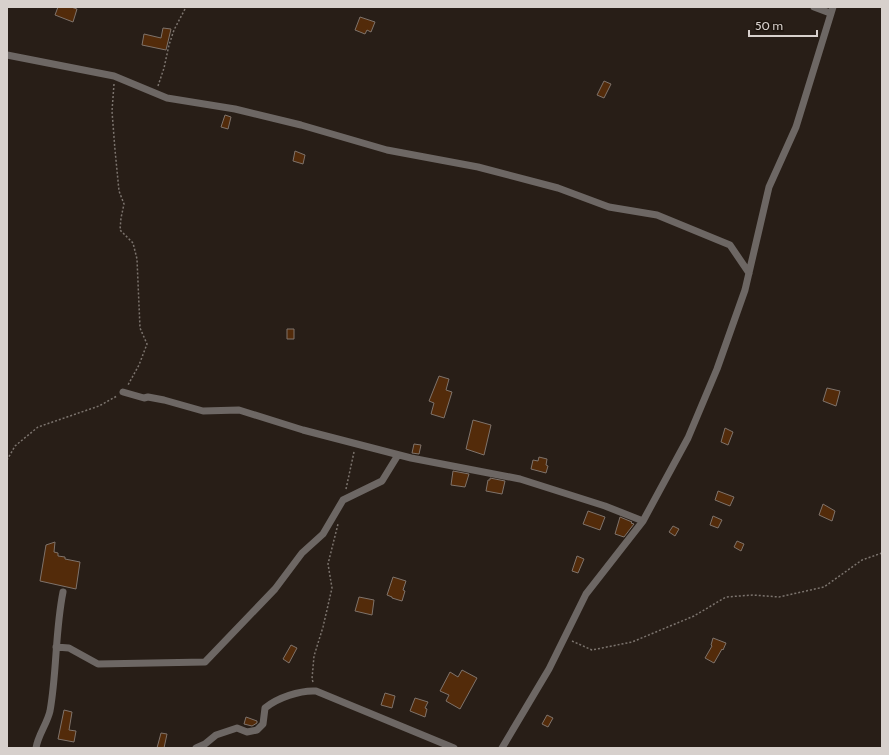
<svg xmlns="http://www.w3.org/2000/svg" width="889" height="755" font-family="Cabin,sans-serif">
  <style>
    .building { fill: #532b0a; stroke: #7f736b }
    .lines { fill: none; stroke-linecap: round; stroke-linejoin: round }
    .path { stroke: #7c746e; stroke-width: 1.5; stroke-dasharray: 2 2; stroke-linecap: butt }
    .minor { stroke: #6d6764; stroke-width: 7 }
  </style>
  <rect width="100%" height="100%" fill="#281e17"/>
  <!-- building -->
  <path class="building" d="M58,7h13l6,2 -4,13 -18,-7z
    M360,17l15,5 -4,10 -4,-2 -2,4 -10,-4z
    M163,28l8,1 -5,21 -24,-5 2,-11 17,4z
    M604,81l7,3 -7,14 -7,-3z
    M225,115l6,2 -3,12 -7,-2z
    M295,151l10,4 -2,9 -10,-3z
    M287,329h7v10h-7z
    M439,376l10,3 -3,11 6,2 -8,26 -13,-4 3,-11 -5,-2z
    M827,388l13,3 -4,15 -13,-5z
    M473,420l18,5 -7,30 -18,-6z
    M725,428l8,4 -5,13 -7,-3z
    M414,444l7,1 -2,9 -7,-1z
    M539,457l8,2 -1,6 2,1 -2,7 -15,-4 2,-9 5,1z
    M453,471l16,3 -4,13 -14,-2z
    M490,478l15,3 -3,13 -16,-3 2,-11h2z
    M718,491l16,6 -4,9 -15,-6z
    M823,504l12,7 -3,10 -13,-6z
    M588,511l17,6 -5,13 -17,-6z
    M713,516l9,4 -4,8 -8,-3z
    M620,517l12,5 -1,1 3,1 -10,13 -9,-3z
    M673,526l6,3 -4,7 -6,-4z
    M737,541l7,3 -3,7 -7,-4z
    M55,542l-1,10 4,1v3l7,1v2l15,3 -4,27 -36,-8 6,-36z
    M577,556l7,3 -6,14 -6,-2z
    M393,577l13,4 -3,9 2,1 -3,10 -10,-3v-1l-5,-2z
    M359,597l15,3 -2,15 -17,-4z
    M713,638l13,5 -3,7 -1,-1 -8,14 -9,-5 7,-12 -1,-1z
    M291,645l6,3 -8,15 -6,-4z
    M462,670l15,8 -17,31 -14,-8 3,-6 -9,-4 10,-19 8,5z
    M385,693l10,3 -3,12 -11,-3z
    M415,698l13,4 -3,6 2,1 -2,8 -15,-6z
    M64,710l8,2 -3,18 7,1 -2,11 -16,-3z
    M547,715l6,3 -5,9 -6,-3z
    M246,717l11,4v2l-5,3 -8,-2z
    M161,733l6,1 -3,14h-7z"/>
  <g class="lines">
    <!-- path -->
    <path class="path" d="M114,84l-2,27 3,39 4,41 5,13 -3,14 -1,12 13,13 4,16 3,69 7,16 -8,21 -11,20
      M158,86l6,-18 5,-23 5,-15 12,-23
      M7,460l8,-14 23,-19 61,-21 18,-10
      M346,489l8,-37
      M572,641l20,9 40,-8 62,-26 32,-19 27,-2 26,2 45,-10 38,-27 20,-7
      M313,682l-1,-3 2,-23 9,-29 9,-39 -4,-24 10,-40"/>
    <!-- minor -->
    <path class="minor" d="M814,7l16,6
      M7,55l107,21 53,22 68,11 66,16 86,25 91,17 80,21 51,19 48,8 73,30 19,28
      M123,392l21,6 4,-1 16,3 39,11 36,-1 64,20 108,28 109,21 85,27 38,15
      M56,647l13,1 29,16 107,-2 70,-73 27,-36 21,-19 20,-34 39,-19 16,-26
      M36,748c2,-13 11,-24 14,-37 7,-39 5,-79 13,-119
      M196,748l9,-4 11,-9 21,-7 10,4 10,-2 6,-6 2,-16c12,-10 35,-18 51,-17l138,57
      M502,748l47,-79 37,-75 57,-73 45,-83 29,-69 28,-79 24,-103 27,-60 37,-120"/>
  </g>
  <!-- border -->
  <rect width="889" height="755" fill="none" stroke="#d7d0cc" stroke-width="16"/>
  <!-- scale -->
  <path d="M749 30v6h68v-6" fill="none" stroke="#d7d0cc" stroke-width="2"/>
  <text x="755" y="30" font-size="12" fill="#d7d0cc" stroke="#1e150e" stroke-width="3" paint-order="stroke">50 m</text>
</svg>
